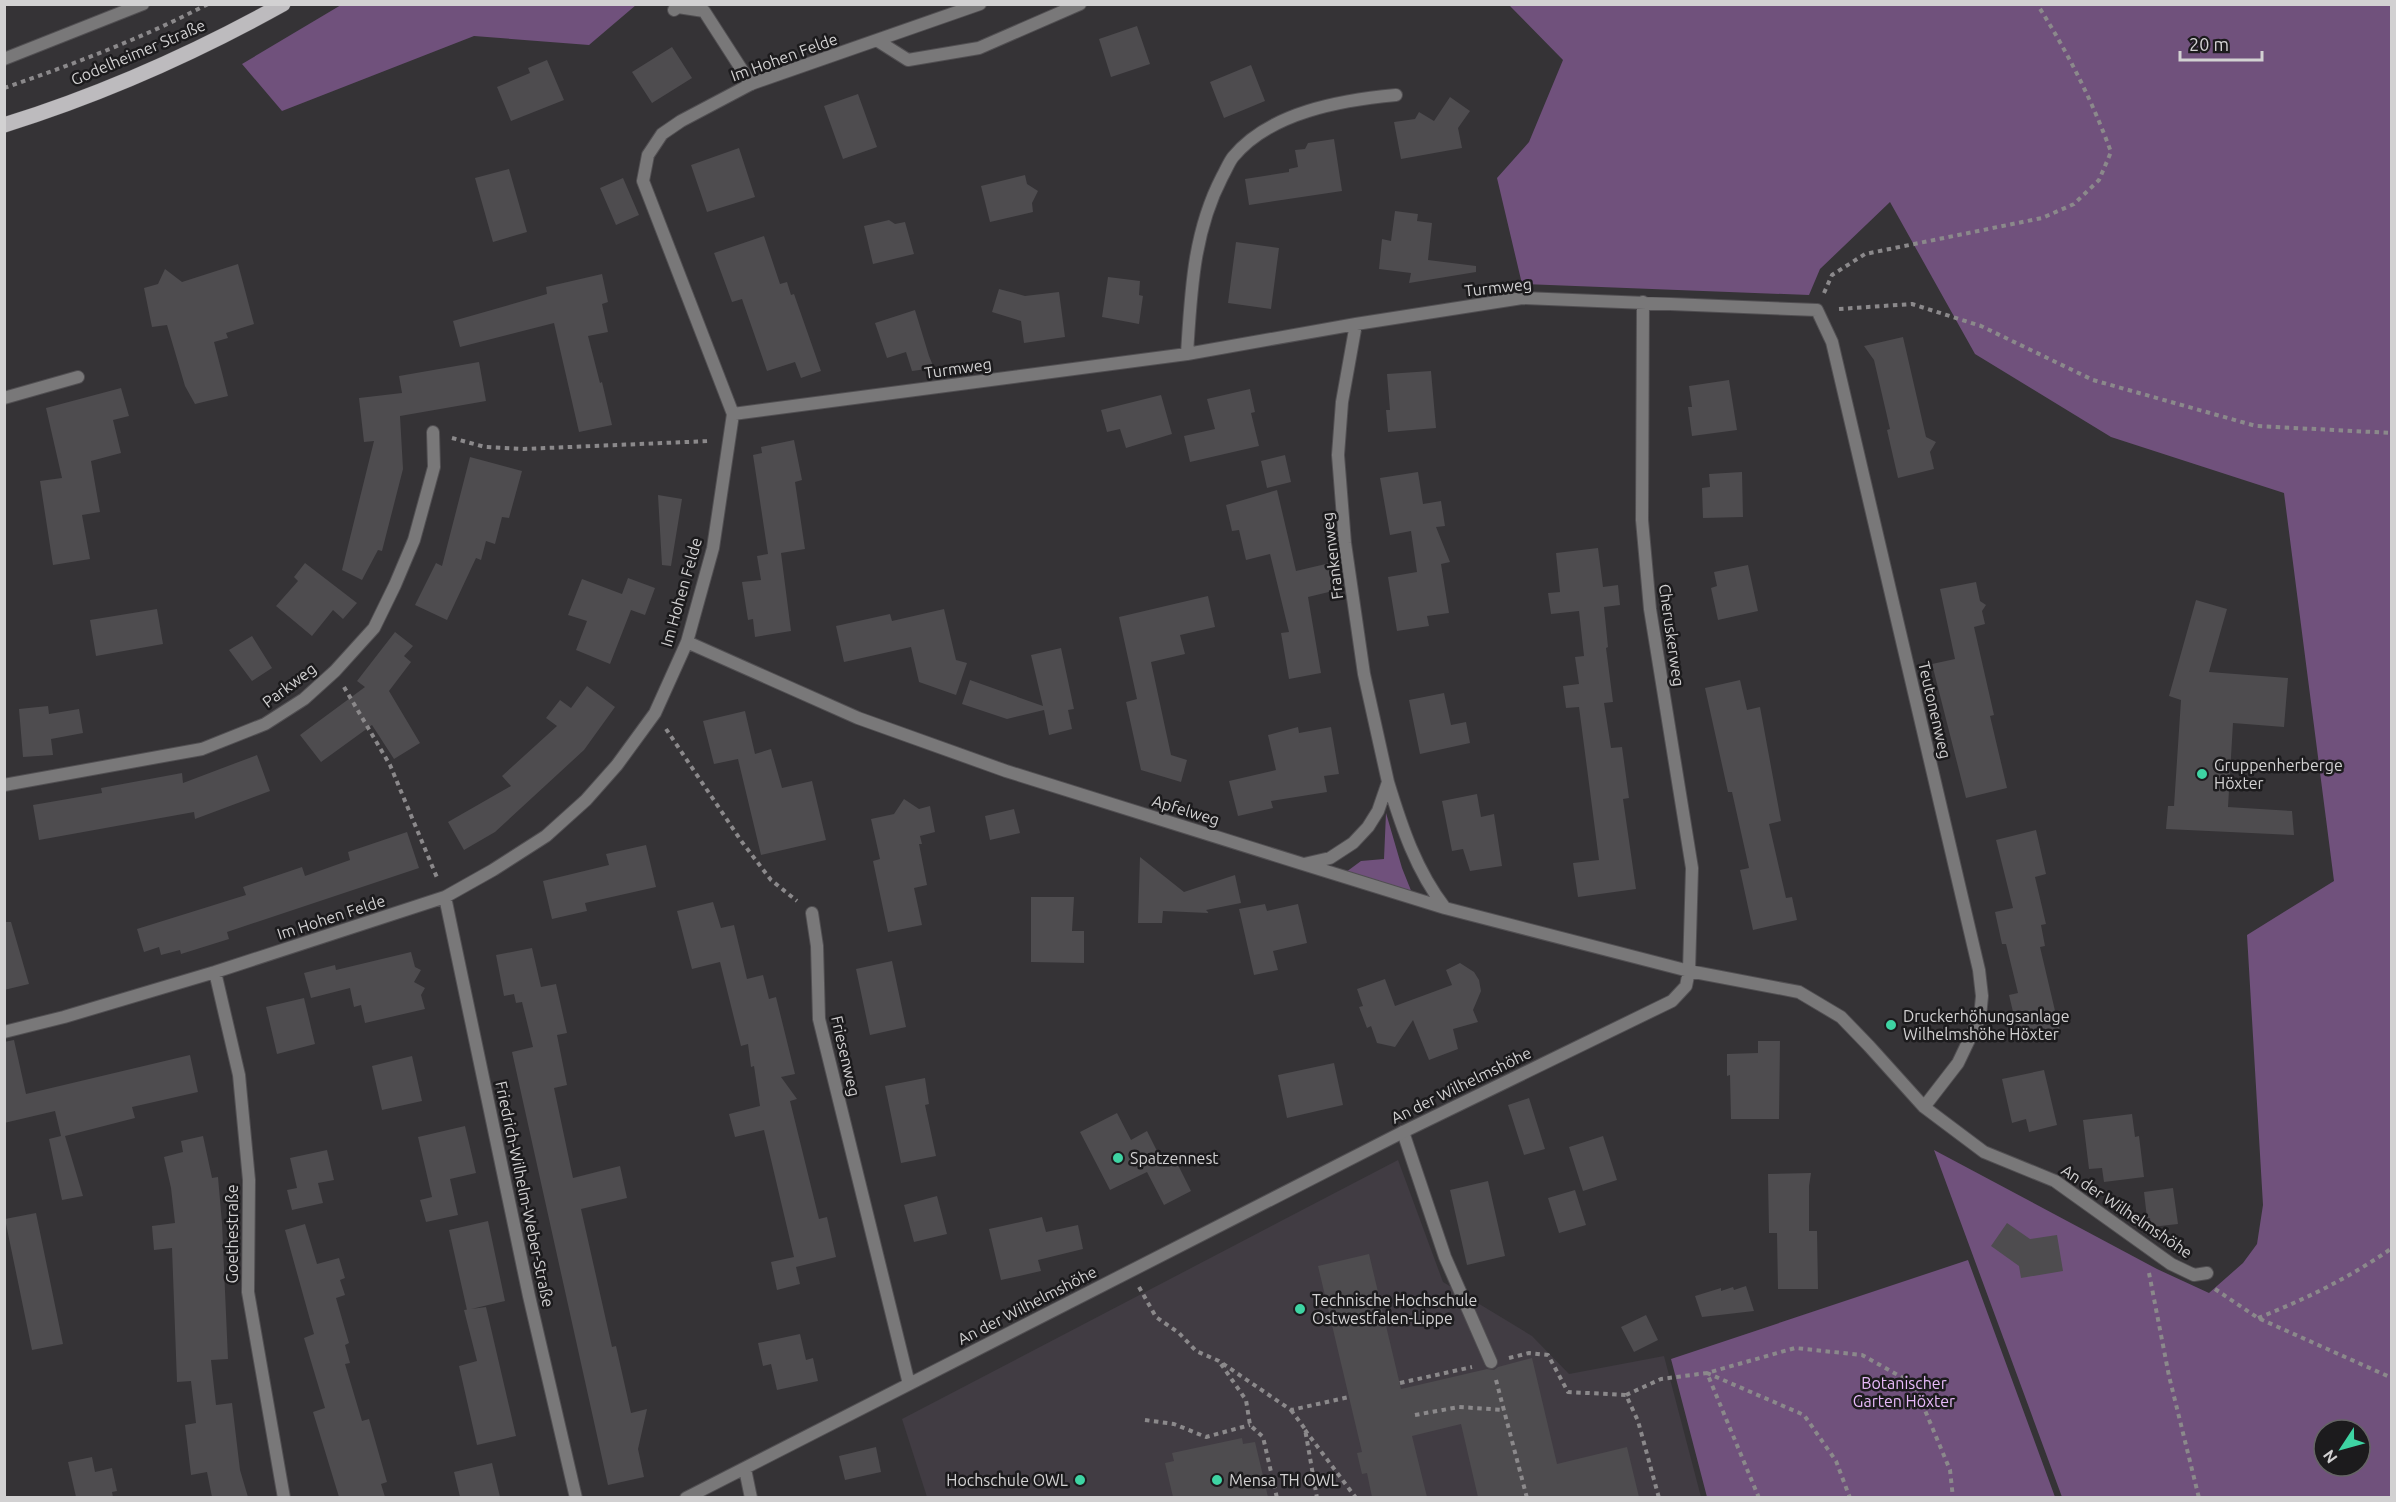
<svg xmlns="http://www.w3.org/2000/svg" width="2396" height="1502" font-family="Ubuntu,sans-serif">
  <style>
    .built { fill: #413c43 }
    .green { fill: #70517c; fill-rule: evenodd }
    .building { fill: #4e4c4f }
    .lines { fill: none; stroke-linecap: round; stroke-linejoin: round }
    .lane-casing { stroke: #514f52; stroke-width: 14 }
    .street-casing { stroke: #514f52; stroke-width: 14 }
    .primary-casing { stroke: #514f52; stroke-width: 16 }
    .path { stroke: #8b898b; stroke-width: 4; stroke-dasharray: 4.5 4.5; stroke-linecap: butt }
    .lane { stroke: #797879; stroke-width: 12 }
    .street { stroke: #797879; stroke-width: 12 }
    .primary { stroke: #bdbbbe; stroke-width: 15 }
    .poi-dot { fill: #3ed4a3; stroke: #1c1b1d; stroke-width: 2 }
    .labels { text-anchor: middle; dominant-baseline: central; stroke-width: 5; stroke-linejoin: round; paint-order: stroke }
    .street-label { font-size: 16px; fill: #d2d1d2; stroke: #1c1b1d }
    .poi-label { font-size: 16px; fill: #d2d1d2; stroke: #1c1b1d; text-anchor: start }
    .park-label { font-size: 16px; fill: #e8bafa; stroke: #1c1b1d }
  </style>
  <rect width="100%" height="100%" fill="#353336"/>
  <!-- built -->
  <path class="built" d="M1398,1160l45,122 89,54 37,38 95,-18 37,141h-774l-25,-78z"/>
  <!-- green -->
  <path class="green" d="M341,5v-1l295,1 -47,40 -115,-9 -192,75 -40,-47z
    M1509,5h882v1492h-329l-128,-347 223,119 52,24 34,-30 14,-19 6,-39 -16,-270 87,-54 -50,-388 -173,-56 -136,-83 -85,-152 -70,67 -11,26 -287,-11 -25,-106 32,-36 34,-82zM2324,1430h36v36h-36z
    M1386,813l16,55 14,35 -78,-25 23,-17 23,-2z
    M1968,1260l87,237h-348l-36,-138z"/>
  <!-- building -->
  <path class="building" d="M1137,26l13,38 -39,13 -12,-38z
    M672,47l20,31 -40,25 -20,-31z
    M547,60l17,40 -53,21 -14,-34 33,-14 -2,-5z
    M1251,65l14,36 -41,17 -14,-36z
    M858,94l19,53 -34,12 -19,-53z
    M1450,97l20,14 -12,17 4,20 -61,11 -7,-37 21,-3 4,-7 15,9z
    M1334,139l8,52 -93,14 -4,-26 44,-7v-3l9,-2 -3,-17 10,-1 3,-6z
    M739,148l16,49 -48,15 -16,-47z
    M509,169l18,63 -34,10 -18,-64z
    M1025,175l2,9 11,7 -6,12 1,9 -43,10 -9,-36z
    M623,178l16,37 -23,10 -16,-37z
    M1395,211l23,3 -1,7 15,2 -4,37 48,6v6l-67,11 2,-10 -32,-4 3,-30 9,2z
    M889,220l6,4 10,-2 9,32 -41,10 -9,-38z
    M764,236l16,48 7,-2 4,13 3,-1 27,77 -20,7 -6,-16 -28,9 -25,-72 -10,3 -18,-49z
    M1236,242l43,6 -8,61 -43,-6z
    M238,264l16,60 -28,9 2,5 -14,4 14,54 -33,8 -10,-18 -18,-61 -15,2 -8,-39 14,-4 7,-15 17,13z
    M602,274l6,28 -6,2 6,28 -20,4 12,47 2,-1 10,43 -33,7 -25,-109 -94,24 -7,-26 94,-27 -1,-7z
    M1108,277l32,4 -1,14 4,1 -4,28 -37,-7z
    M999,289l26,7 34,-4 6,45 -41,6 -3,-22 -29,-9z
    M915,310l14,46 5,12 -22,3 -6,-19 -19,6 -12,-35z
    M1903,337l23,100 10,5 -6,10 4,17 -36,9 -11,-48 3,-1 -16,-69 -10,-14z
    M479,362l7,39 -86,15 3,53 -21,82 -4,-1 -16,30 -20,-10 32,-129 -10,1 -5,-44 43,-5 -3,-17z
    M1431,371l5,57 -48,4 -2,-22h4l-3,-36z
    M1729,380l8,50 -45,6 -4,-29h4l-3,-21z
    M121,388l8,28 -16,4 8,33 -30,8 9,51 -18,3 8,44 -37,6 -13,-84 22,-3 -16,-70z
    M1250,389l5,23 -4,1 8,33 -69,16 -6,-26 31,-7 -8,-30z
    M1161,395l11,39 -46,14 -6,-19 -13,3 -6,-22z
    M794,440l8,40 -7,2 10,67 -24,4 10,78 -36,6 -2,-18 -5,1 -6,-38 19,-2 -4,-24 11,-2 -15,-99 9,-2 -1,-6z
    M1285,455l6,27 -24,6 -6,-27z
    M470,457l52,14 -13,47 -7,-1 -7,27 -9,-3 -5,19 -5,-2 -29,62 -32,-15 21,-42 6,3z
    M1418,472l5,32 18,-3 4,25 -9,1 14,35 -9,2 8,49 -22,3 2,10 -32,5 -9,-54 29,-5 -6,-41 -21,4 -10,-57z
    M1742,472l1,45 -40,1 -1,-30 8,-1 -1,-13z
    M1277,490l19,81 34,-8 3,28 -25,6 13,76 -32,6 -8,-46 8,-1 -19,-78 -24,6 -7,-30 -7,1 -6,-26z
    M658,495l24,4 -11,67 -9,-1z
    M1598,548l5,39 15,-2 2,20 -16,2 4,40 -2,1 7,54 -9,1 7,45 11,-1 7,51 -6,1 13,90 -58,8 -5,-34 26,-3 -20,-153 -13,1 -3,-22 16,-2 -4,-27 9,-1 -5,-45 -28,3 -3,-21 12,-1 -4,-39z
    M305,563l52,40 -14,16 -10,-9 -21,26 -36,-30 22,-25 -4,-4z
    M1748,565l10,46 -40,9 -7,-32 6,-2 -3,-14z
    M628,578l27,10 -10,27 -14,-5 -21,54 -34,-14 11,-29 -19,-6 14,-36 40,15z
    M1976,582l4,19 6,4 -4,6 3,13 -11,3 20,88 -4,1 17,72 -41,10 -34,-134 23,-5 -15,-70z
    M1208,596l7,31 -35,8 5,19 -34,8 20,93 16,5 -6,22 -40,-12 -15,-68 11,-3 -18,-82z
    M2196,600l31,9 -18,63 79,6 -4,49 -51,-4 -5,84 64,4 2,24 -128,-6 2,-23h6l7,-106 -12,-4z
    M157,609l6,35 -67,12 -6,-36z
    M944,609l12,51 11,3 -11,32 -37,-13 -8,-35 -67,15 -8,-36 54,-12 2,7z
    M395,632l18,14 -9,10 7,6 -22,29 31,52 -26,16 -22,-34 -51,37 -21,-27 65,-48 -8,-6z
    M252,636l20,32 -20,13 -23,-31z
    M1061,648l13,61 -6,1 4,19 -23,6 -5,-25 -37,9 -45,-15 8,-24 73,26 -12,-51z
    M1740,680l7,30 13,-3 21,114 -12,3 17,74 6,-1 5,23 -44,10 -13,-60 9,-2 -17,-76h-4l-23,-104z
    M587,686l28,21 -31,43 -89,82 -31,18 -16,-28 63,-36 -9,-10 55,-50 -11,-8 14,-18 11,8z
    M1444,693l7,32 15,-3 4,21 -50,11 -11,-54z
    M48,706l1,8 30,-5 4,24 -32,6 2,16 -30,2 -4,-48z
    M745,711l10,43 16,-5 11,39 30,-7 14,59 -65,15 -23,-96 -24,5 -11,-43z
    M1298,727l1,6 32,-6 8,47 -15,2 3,16 -56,9 2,7 -35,8 -9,-35 47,-11 -8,-35z
    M257,755l13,36 -75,28 -1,-7 -155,28 -6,-35 69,-12 -1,-5 81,-15 1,10z
    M1477,794l4,23 13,-3 8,52 -32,5 -7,-22 -11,2 -10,-50z
    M904,799l15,10 11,-3 5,26 -15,4 2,8h-3l8,41 -13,3 8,37 -34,7 -15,-71 7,-2 -9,-40 23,-5z
    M1014,809l6,24 -30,7 -5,-24z
    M2036,830l10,44 -11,3 11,47 -5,1 4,21 -5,1 20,85 -40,9 -11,-46 9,-2 -12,-49h-4l-7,-32 18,-4 -17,-68z
    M407,832l12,36 -192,64 2,7 -48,15 -1,-4 -19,5 -2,-8 -15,5 -7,-23 109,-34 -3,-8 59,-20 3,9 45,-16 -2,-8z
    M646,845l10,42 -71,16 2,8 -35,8 -9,-38 66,-16 -3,-11z
    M1140,857l44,35 51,-17 6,28 -35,7 3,3 -46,-2 -1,12h-24z
    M1031,897h43l-2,34h12v32l-53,-1z
    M713,902l8,26 13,-3 13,54 16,-4 6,24 7,-2 19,77 -14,3 16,22 -7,2 29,118 8,-2 9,40 -40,10 4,17 -23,6 -6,-28 23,-5 -30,-127 -29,7 -6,-23 31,-8 -6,-40 -3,1 -3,-23 -7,2 -21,-84 -28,7 -15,-58z
    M1265,904l2,7 31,-7 9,39 -34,8 5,19 -24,5 -15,-66z
    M4,922h7l18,62 -25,6z
    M532,948l9,39 15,-3 11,49 -10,2 10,50 -13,3 19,90 47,-12 7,32 -46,11 31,138 4,-1 15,67 16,-4 -9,40 6,28 -36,8 -96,-433 21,-5 -11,-45 -6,1 -2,-9 -10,2 -8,-41z
    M411,952l4,15 6,3 -7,12 11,6 -4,7 4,14 -60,14 -4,-18 -7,2 -4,-19 -39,10 -7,-25 31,-8 1,5z
    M892,961l14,66 -36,8 -14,-66z
    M1460,963l14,9 5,8 2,11 -8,19 5,12 -25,7 5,20 -29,11 -16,-40 -18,27 -18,-4 -6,-17 -4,2 -8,-21 4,-1 -6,-17 28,-10 10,27 57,-21 -6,-15z
    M304,998l11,46 -38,10 -11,-47z
    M14,1040l12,54 164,-39 8,37 -66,15 3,11 -70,18 18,60 -21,4 -13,-61 12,-3 -6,-25 -51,12v-81z
    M1758,1041h22l-1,78h-48l-1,-44 -3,1v-22l31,-1z
    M412,1056l10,45 -40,9 -10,-44z
    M1334,1063l9,42 -56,13 -9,-43z
    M2044,1070l13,55 -28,7 -3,-13 -14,4 -10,-44z
    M925,1078l4,26 -4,1 11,51 -35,7 -16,-77z
    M1529,1098l16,51 -21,6 -16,-50z
    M1117,1113l14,27 16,-9 15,30 11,-6 18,36 -27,14 -17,-33 -37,18 -30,-58z
    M2132,1114l3,23 4,-1 5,41 -40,5 -2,-14 -13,1 -6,-49z
    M465,1126l11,47 -26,6 8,36 -32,7 -6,-22 12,-3 -14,-60z
    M203,1136l9,42 6,-1 4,46 6,136 -17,1 5,45 16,-2 8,67 8,27h-36l-5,-25 -16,3 -6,-50 11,-2 -5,-42 -14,1 -5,-134 -18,2 -2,-24 23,-3 -4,-35 -7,-31 19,-5 -2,-11z
    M1603,1136l14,44 -34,11 -14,-44z
    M327,1150l7,30 -16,3 5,20 -31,7 -5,-20 10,-2 -7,-30z
    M1811,1173l-2,13v45h8l1,58h-40l-1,-56h-8l-1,-59z
    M1488,1181l17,75 -38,9 -17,-75z
    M2173,1188l5,36 -27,3 -1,-9h-3l-3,-26z
    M1575,1190l11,35 -27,8 -11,-35z
    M937,1196l10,38 -33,8 -10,-37z
    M36,1213l27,131 -31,6 -27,-131z
    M1042,1217l4,15 32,-7 5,24 -45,11 3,11 -40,9 -12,-51z
    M488,1221l17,80 -38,9 -18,-80z
    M2007,1223l23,16 27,-4 6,36 -42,7 -2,-12 -28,-20z
    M305,1224l12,40 22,-6 6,20 -5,2 5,15 -9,3 13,45 -4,2 5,18 -5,1 17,57 7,-2 18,63 -6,2 4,13h-46l-26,-85 12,-4 -21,-70 10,-4 -29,-104z
    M1369,1254l32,135 86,-20 7,1 4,-3 34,-9 25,106 70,-17 12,50h-161l-17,-73 -49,12 15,61h-55l-5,-24 -5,1 -5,-21 5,-1 -44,-186z
    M1746,1286l8,25 -52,6 -7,-21 26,-8v3l12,-4 1,3z
    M486,1307l30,129 -39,9 -18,-79 18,-5 -13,-51z
    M1646,1315l12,25 -24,12 -13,-25z
    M800,1334l6,26 7,-2 5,23 -41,9 -6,-26 -8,2 -5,-23z
    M1242,1438l1,6 12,-2 13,55h-95l-8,-34 9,-2 -2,-8z
    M876,1447l5,25 -36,8 -6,-24z
    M92,1457l3,15 17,-4 5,23 -5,1 1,5h-37l-8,-35z
    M492,1463l8,34h-40l-6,-25z"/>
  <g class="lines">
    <!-- lane casing -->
    <g class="lane-casing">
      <path id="lane" d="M674,10l4,-3 26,4 47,73
        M4,59l139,-55
        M4,398l74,-21
        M1403,1132l42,125 46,105"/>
    </g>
    <!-- street casing -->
    <g class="street-casing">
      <path id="street" d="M878,41l30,19 71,-12 101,-44
        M1187,354c4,-62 6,-121 35,-177 4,-7 7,-15 11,-20 37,-45 109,-57 163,-62
        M733,414l454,-60 169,-30 166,-26 295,12 15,32 147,628 3,26 -2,21 -22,46 -34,44
        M687,642l171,76 148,53 297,93 142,44 244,63 110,21 42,25 28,29 55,61 60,45 71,29 116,83 23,11 13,-2
        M1388,782c14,46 28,88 57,126
        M4,785l198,-36 63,-25 39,-25 31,-28 39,-43 21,-43 19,-45 20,-73 -1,-35
        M1304,864l26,-6 23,-15 15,-16 10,-16 10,-29 -24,-108 -19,-131 -7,-88 4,-53 14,-78
        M445,897l84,399 47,202
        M812,913l5,33 2,73 90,365
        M215,972l24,103 10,105 -1,112 36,206
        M4,1032l60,-15 151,-45 230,-75 48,-27 53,-34 40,-36 31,-35 38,-52 32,-71 26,-94 20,-134 -90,-233 5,-26 14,-21 19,-13 70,-37 229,-80
        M745,1469l6,29
        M686,1498l717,-366 269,-131 14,-15 3,-15 3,-103 -42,-259 -8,-89 1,-218"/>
    </g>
    <!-- primary casing -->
    <g class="primary-casing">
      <path id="primary" d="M4,125c96,-30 191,-72 279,-121"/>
    </g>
    <!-- path -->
    <path class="path" d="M4,88c70,-24 139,-50 204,-84
      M1824,293l8,-18 33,-21 177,-36 32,-14 25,-24 12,-28c-19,-52 -44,-101 -74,-148
      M1839,309l73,-5 69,22 112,54 163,46 136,7
      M452,438l33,9 38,2 187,-8
      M344,687l46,78 48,115
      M666,729l76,113 29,38 26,21
      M2149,1273l20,103 30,122
      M1139,1287l17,30 23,16 17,18 23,10 72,49 58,-13
      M2215,1289l43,29 134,60
      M2258,1318c48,-19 91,-40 134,-70
      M1509,1358l20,-5 19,2 20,37 58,3 12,26 21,77
      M1221,1364l25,36 4,25 13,12 14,61
      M1496,1380l31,118
      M1400,1383l72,-16
      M1626,1395l35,-16 46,-6 88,-25 67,7 52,29 36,86 3,28
      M1291,1410l14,19 12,69
      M1415,1415l44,-8 45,3
      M1145,1420l29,4 32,13 44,-12
      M1305,1430l51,68
      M1759,1498l-52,-125 97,42 32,46 14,37"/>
    <!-- lane -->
    <use href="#lane" class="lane"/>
    <!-- street -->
    <use href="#street" class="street"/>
    <!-- primary -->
    <use href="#primary" class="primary"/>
  </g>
  <!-- markers -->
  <g class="poi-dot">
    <circle cx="2202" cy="774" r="6"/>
    <circle cx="1891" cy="1025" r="6"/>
    <circle cx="1118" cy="1158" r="6"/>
    <circle cx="1300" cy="1309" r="6"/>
    <circle cx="1080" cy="1480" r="6"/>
    <circle cx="1217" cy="1480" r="6"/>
  </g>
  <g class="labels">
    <!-- street labels -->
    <g class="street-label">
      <text transform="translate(138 52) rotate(-23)">Godelheimer Straße</text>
      <text transform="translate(784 57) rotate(-20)">Im Hohen Felde</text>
      <text transform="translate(1498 287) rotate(-6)">Turmweg</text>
      <text transform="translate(958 368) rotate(-8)">Turmweg</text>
      <text transform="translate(1332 556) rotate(-97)">Frankenweg</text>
      <text transform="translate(681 592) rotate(-74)">Im Hohen Felde</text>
      <text transform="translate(1672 635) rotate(82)">Cheruskerweg</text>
      <text transform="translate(289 685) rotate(-37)">Parkweg</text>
      <text transform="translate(1935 710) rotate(77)">Teutonenweg</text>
      <text transform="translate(1186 810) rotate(17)">Apfelweg</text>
      <text transform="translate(331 917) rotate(-18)">Im Hohen Felde</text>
      <text transform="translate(846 1056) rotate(77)">Friesenweg</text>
      <text transform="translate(1461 1085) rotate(-26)">An der Wilhelmshöhe</text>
      <text transform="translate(525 1194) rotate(78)">Friedrich-Wilhelm-Weber-Straße</text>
      <text transform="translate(2127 1211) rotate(34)">An der Wilhelmshöhe</text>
      <text transform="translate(232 1234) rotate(-90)">Goethestraße</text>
      <text transform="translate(1027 1305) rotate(-27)">An der Wilhelmshöhe</text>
    </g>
    <!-- poi labels -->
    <g class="poi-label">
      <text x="2214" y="765">Gruppenherberge<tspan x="2214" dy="18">Höxter</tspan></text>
      <text x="1903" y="1016">Druckerhöhungsanlage<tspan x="1903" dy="18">Wilhelmshöhe Höxter</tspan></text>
      <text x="1130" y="1158">Spatzennest</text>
      <text x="1312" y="1300">Technische Hochschule<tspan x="1312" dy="18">Ostwestfalen-Lippe</tspan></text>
      <text x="1068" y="1480" text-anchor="end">Hochschule OWL</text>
      <text x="1229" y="1480">Mensa TH OWL</text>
    </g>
    <!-- park labels -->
    <g class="park-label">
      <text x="1904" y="1383">Botanischer<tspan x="1904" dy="18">Garten Höxter</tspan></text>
    </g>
  </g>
  <!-- border -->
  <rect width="2396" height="1502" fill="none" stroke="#d2d1d2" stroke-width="12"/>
  <!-- north arrow -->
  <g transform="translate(2342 1448) rotate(234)"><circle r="28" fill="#1c1b1d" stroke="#656465" stroke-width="1.5"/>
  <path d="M0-4.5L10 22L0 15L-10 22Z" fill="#3ed4a3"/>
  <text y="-9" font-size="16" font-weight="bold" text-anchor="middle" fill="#d2d1d2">N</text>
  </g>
  <!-- scale -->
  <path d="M2180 51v9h82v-9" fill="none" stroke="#d2d1d2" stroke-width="3"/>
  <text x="2189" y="51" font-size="18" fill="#d2d1d2" stroke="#1c1b1d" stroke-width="4.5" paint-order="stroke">20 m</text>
</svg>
